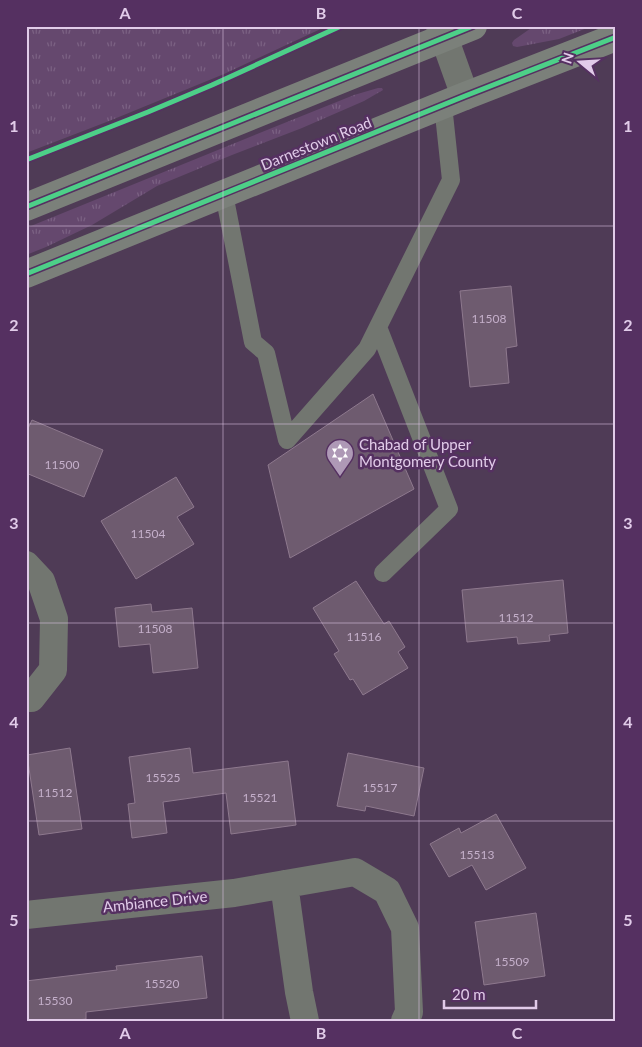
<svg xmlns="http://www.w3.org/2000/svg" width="642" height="1047" font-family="Lato,sans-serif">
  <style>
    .grass { fill: url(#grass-tufts) }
    .building { fill: #6e5b6f; stroke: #8e798e }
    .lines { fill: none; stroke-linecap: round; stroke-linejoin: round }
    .service { stroke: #727670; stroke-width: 18 }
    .minor { stroke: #727670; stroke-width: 28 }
    .primary { stroke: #7b807a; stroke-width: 28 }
    .cycleway-casing { stroke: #553061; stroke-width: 8 }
    .cycleway { stroke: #4dcf88; stroke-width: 5 }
    .grid { fill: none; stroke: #e1cbe9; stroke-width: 1; stroke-opacity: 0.55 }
    .labels { text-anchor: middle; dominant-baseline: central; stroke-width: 5; stroke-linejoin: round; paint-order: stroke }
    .number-label { font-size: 12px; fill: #c4afca }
    .street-label { font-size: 15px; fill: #e1cbe9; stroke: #553061 }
    .poi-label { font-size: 15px; fill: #e1cbe9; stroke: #553061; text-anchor: start }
    .neatline { fill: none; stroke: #e1cbe9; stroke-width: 2 }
    .grid-label { font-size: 16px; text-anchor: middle; font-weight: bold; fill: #e1cbe9 }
  </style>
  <defs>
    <pattern id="grass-tufts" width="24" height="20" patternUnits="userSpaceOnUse" patternTransform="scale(1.25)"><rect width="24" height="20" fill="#65486e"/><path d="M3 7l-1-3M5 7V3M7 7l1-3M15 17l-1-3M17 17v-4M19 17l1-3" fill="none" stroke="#7b6183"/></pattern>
  </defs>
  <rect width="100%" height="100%" fill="#4f3b56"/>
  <!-- grass -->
  <path class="grass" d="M26,26h301l-103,48 -115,47 -83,32z
    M534,26h58l-33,13 -42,8 -4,-1 -1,-3 2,-3z
    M378,88h4l1,2 -19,11 -62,27 -70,27 -75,31 -65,39 -46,22 -20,8v-27l241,-98 87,-35z"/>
  <!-- building -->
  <path class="building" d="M511,286l6,60 -11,2 3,35 -39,4 -10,-96z
    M373,394l41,95 -124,69 -22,-93z
    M32,420l71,30 -19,47 -58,-24v-40z
    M176,477l18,30 -17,10 17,27 -58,35 -35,-58z
    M563,580l5,53 -19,2 1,6 -32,3 -1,-7 -50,5 -5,-52z
    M356,581l28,43 5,-3 16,26 -7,5 10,16 -45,27 -10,-16 -3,1 -16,-26 5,-3 -26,-43z
    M151,604l1,8 40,-4 6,60 -45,5 -3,-29 -31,3 -4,-39z
    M70,748l12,81 -43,6 -12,-80z
    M190,748l3,25 95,-12 8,64 -65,9 -5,-41 -63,9 4,31 -35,5 -4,-34 7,-1 -6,-46z
    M348,753l76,15 -10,48 -48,-10 -1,5 -28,-5z
    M496,814l30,54 -40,22 -14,-25 -23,12 -19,-33 29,-16 2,5z
    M536,913l9,63 -61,9 -9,-63z
    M202,956l5,42 -121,14v7l-17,2h-43v-40l91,-11 -1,-4z"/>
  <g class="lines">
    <!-- service -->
    <path class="service" d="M224,194l29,148 13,11 21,87 80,-91 84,-169 -8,-75
      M378,327l71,182 -66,64"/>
    <!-- minor -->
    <path class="minor" d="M440,26l25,70
      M26,565l15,16 13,38 -1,51 -22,28h-5
      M284,884l15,108 6,29
      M26,915l208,-22 121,-21 32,19 18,37 4,84 -4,9"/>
    <!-- primary -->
    <path class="primary" d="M26,207l447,-181
      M26,274l439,-178 151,-59"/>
    <!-- cycleway casing -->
    <g class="cycleway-casing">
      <path id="cycleway" d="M26,160l122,-48 64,-27 129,-59
        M26,207l447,-181
        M26,274l439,-178 151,-59"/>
    </g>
    <!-- cycleway -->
    <use href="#cycleway" class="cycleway"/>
  </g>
  <!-- grid -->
  <path class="grid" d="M223,26v995M419,26v995M26,226h590M26,424h590M26,623h590M26,821h590"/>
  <!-- icons -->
  <defs>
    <g id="synagogue-pin" transform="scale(1.4375)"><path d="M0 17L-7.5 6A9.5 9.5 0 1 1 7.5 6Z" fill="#ae99b6" stroke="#553061"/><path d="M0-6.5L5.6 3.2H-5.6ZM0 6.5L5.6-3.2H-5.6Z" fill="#fff"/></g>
  </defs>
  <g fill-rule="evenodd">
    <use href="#synagogue-pin" x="340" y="453"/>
  </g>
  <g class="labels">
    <!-- number labels -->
    <g class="number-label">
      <text x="489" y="318">11508</text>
      <text x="62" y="464">11500</text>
      <text x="148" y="533">11504</text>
      <text x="516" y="617">11512</text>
      <text x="155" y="628">11508</text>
      <text x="364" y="636">11516</text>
      <text x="163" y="777">15525</text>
      <text x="380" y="787">15517</text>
      <text x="55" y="792">11512</text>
      <text x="260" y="797">15521</text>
      <text x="477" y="854">15513</text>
      <text x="512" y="961">15509</text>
      <text x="162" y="983">15520</text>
      <text x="55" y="1000">15530</text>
    </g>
    <!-- street labels -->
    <g class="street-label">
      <text transform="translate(316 143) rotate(-22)">Darnestown Road</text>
      <text transform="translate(155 901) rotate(-6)">Ambiance Drive</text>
    </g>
    <!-- poi labels -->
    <g class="poi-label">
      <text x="359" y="444">Chabad of Upper<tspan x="359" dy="17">Montgomery County</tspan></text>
    </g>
  </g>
  <!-- border -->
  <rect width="642" height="1047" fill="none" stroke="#553061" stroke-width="55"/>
  <!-- north arrow -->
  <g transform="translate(580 62) rotate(288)" stroke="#553061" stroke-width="4" paint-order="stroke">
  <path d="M0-4L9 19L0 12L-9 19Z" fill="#e1cbe9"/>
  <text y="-8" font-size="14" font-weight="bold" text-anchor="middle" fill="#e1cbe9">N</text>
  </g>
  <!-- scale -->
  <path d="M444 1000v8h92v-8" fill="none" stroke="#e1cbe9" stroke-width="2.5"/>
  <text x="452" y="1000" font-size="15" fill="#e1cbe9" stroke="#553061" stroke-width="4" paint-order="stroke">20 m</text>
  <rect x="28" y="28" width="586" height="992" class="neatline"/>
  <g class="grid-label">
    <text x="125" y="19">A</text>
    <text x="321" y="19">B</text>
    <text x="517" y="19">C</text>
    <text x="14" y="132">1</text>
    <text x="628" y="132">1</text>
    <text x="14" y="331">2</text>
    <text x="628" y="331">2</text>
    <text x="14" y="529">3</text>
    <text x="628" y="529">3</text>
    <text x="14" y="728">4</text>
    <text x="628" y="728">4</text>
    <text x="14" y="926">5</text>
    <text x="628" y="926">5</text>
    <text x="125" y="1039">A</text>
    <text x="321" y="1039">B</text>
    <text x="517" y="1039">C</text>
  </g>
</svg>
